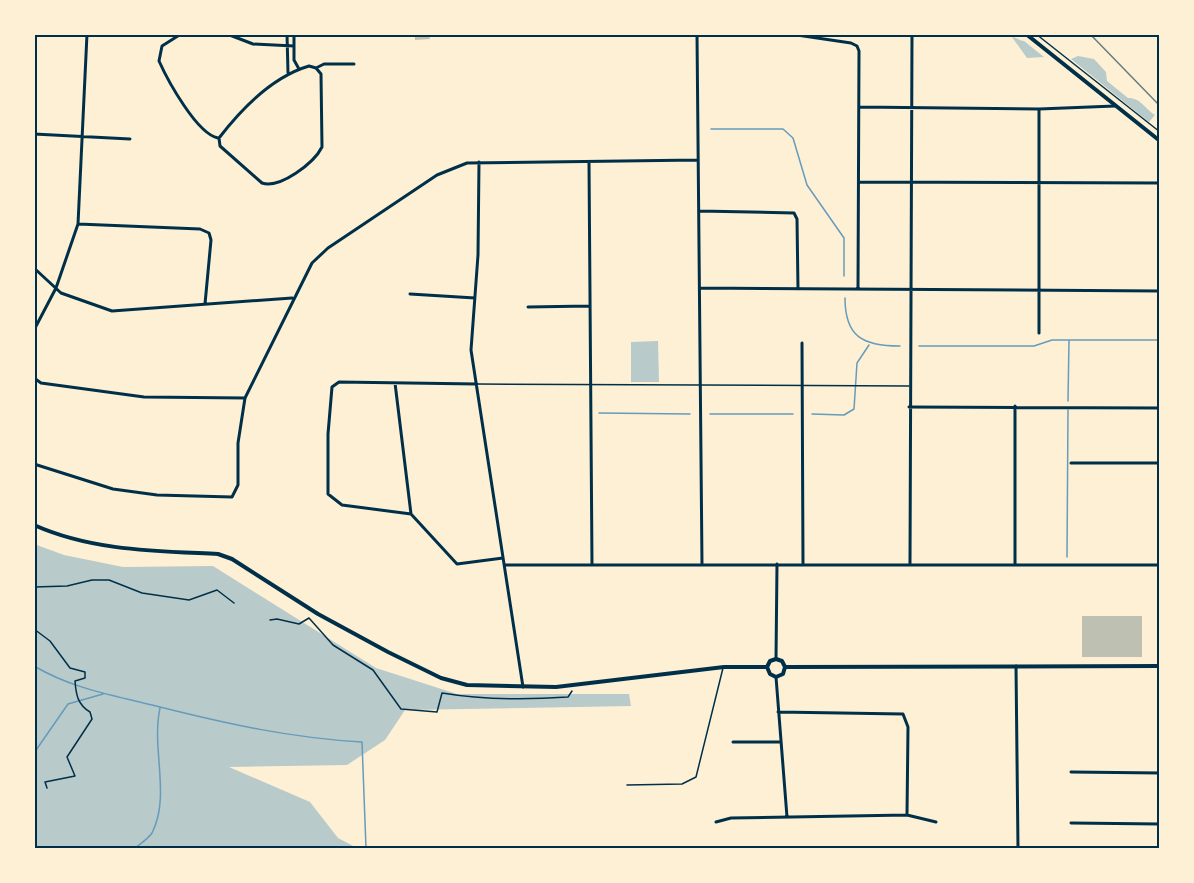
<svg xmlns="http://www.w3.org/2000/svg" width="1194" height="883" font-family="'Archivo Narrow',sans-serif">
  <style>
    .green { fill: #b9caca }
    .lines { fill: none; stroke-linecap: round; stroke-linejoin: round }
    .stream { stroke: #669bbc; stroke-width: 1.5 }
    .building { fill: #bec0b2 }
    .path { stroke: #003049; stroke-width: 1.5 }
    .service { stroke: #003049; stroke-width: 1.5 }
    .minor { stroke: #003049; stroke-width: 3 }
    .secondary { stroke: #003049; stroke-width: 4 }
    .rail { stroke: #657d81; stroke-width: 1.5 }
    .neatline { fill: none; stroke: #003049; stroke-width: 2 }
  </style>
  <rect width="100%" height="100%" fill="#fdf0d5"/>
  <!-- green -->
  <path class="green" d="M1012,37c4,0 8,4 12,4l20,16 -17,1z
    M1078,56l16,3 12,13 1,9 21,17c13,0 16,10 27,17l-6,7 -78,-63z
    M658,341l1,41h-28v-40z
    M34,544l30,11 59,12 90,-1 163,102 81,26h172l2,12 -226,4 -20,30 -38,25 -118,2 81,35 28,36 19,10h-322z"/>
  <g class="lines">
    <!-- stream -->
    <path class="stream" d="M711,129h72l10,9 14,47 37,53v38
      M845,298c0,39 18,48 55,48
      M919,346h115l18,-6h108
      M1068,401l1,-61
      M599,413l91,1
      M710,414h83
      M812,414l32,1 10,-6 3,-46 12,-18
      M1067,557l1,-147
      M34,666c41,24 80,29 126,41 68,17 131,31 202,35l4,106
      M34,753l34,-49 35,-10
      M135,848c5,-4 13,-9 17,-15 19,-37 -1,-85 8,-125"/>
  </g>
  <!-- building -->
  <path class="building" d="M415,34h14l1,5 -15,1z
    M1082,616h60v41h-60z"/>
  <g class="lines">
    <!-- path -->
    <path class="path" d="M1036,34l124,98
      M34,587l33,-1 25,-6h17l33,13 47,7 28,-10 17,13
      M270,620l7,-1 22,5 10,-6 24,27 40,25 28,39 36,3 5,-19c42,7 83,7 126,4l4,-6
      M34,629l16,12 20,27 15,4v6l-10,3c1,14 3,24 15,31l2,7 -25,38 8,19 -30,6 2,6"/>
    <!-- service -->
    <path class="service" d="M478,384l431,2
      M627,785l55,-1 14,-7 27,-109"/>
    <!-- minor -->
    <path class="minor" d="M181,34l-19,12 -3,15c9,20 38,73 59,77
      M227,34l26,10 41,2
      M287,34l1,39
      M294,34v26l5,9
      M697,34l5,530
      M790,34l61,9 6,3 2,5 -1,238
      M309,66l7,2 5,6 1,73c-8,16 -42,42 -60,36l-42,-37 -1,-8c23,-30 53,-61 90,-72z
      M316,68l8,-4h30
      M859,107l180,2 76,-3
      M34,134l96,5
      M479,162l-1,93 -7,95 52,337
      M589,162l3,402
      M859,182l301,1
      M699,211l95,2 3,6 1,70
      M78,224l122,5 9,4 2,7 -6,64
      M34,268l27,25 51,18 180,-13
      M700,288l460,3
      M410,294l65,4
      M528,307l61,-1
      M34,330l22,-42 22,-64 9,-190
      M1039,333v-224
      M802,343l1,220
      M34,378l7,5 103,14 101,1
      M395,383l16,131
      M477,384l-138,-2 -7,5 -4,47v60l14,11 69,9 46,50 46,-6
      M1015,406v159
      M909,407l251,1
      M1071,463h89
      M34,464l79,25 44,6 75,2 6,-12v-42l7,-45 67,-135 16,-15 109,-73 30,-12 231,-3
      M910,564l2,-530
      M505,565h655
      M776,659l1,-95
      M1016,666l2,182
      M776,677l11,140
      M733,742h46
      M1071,772l89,1
      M907,815l29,7
      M716,822l15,-4 176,-3 1,-88 -5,-13 -125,-2
      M1071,823l89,1"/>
    <!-- secondary -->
    <path class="secondary" d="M1026,34l134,107
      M34,525c58,26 122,26 184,29l14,5 86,55 70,38 53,26 26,7 89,2 168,-20h43
      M767,667l3,7 6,3 7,-3 2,-7
      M767,667l3,-6 6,-2 6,2 3,6
      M785,667l375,-1"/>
    <!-- rail -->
    <path class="rail" d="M1090,34l70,72"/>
  </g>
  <!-- border -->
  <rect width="1194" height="883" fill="none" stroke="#fdf0d5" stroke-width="72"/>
  <rect x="36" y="36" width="1122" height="811" class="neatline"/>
</svg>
